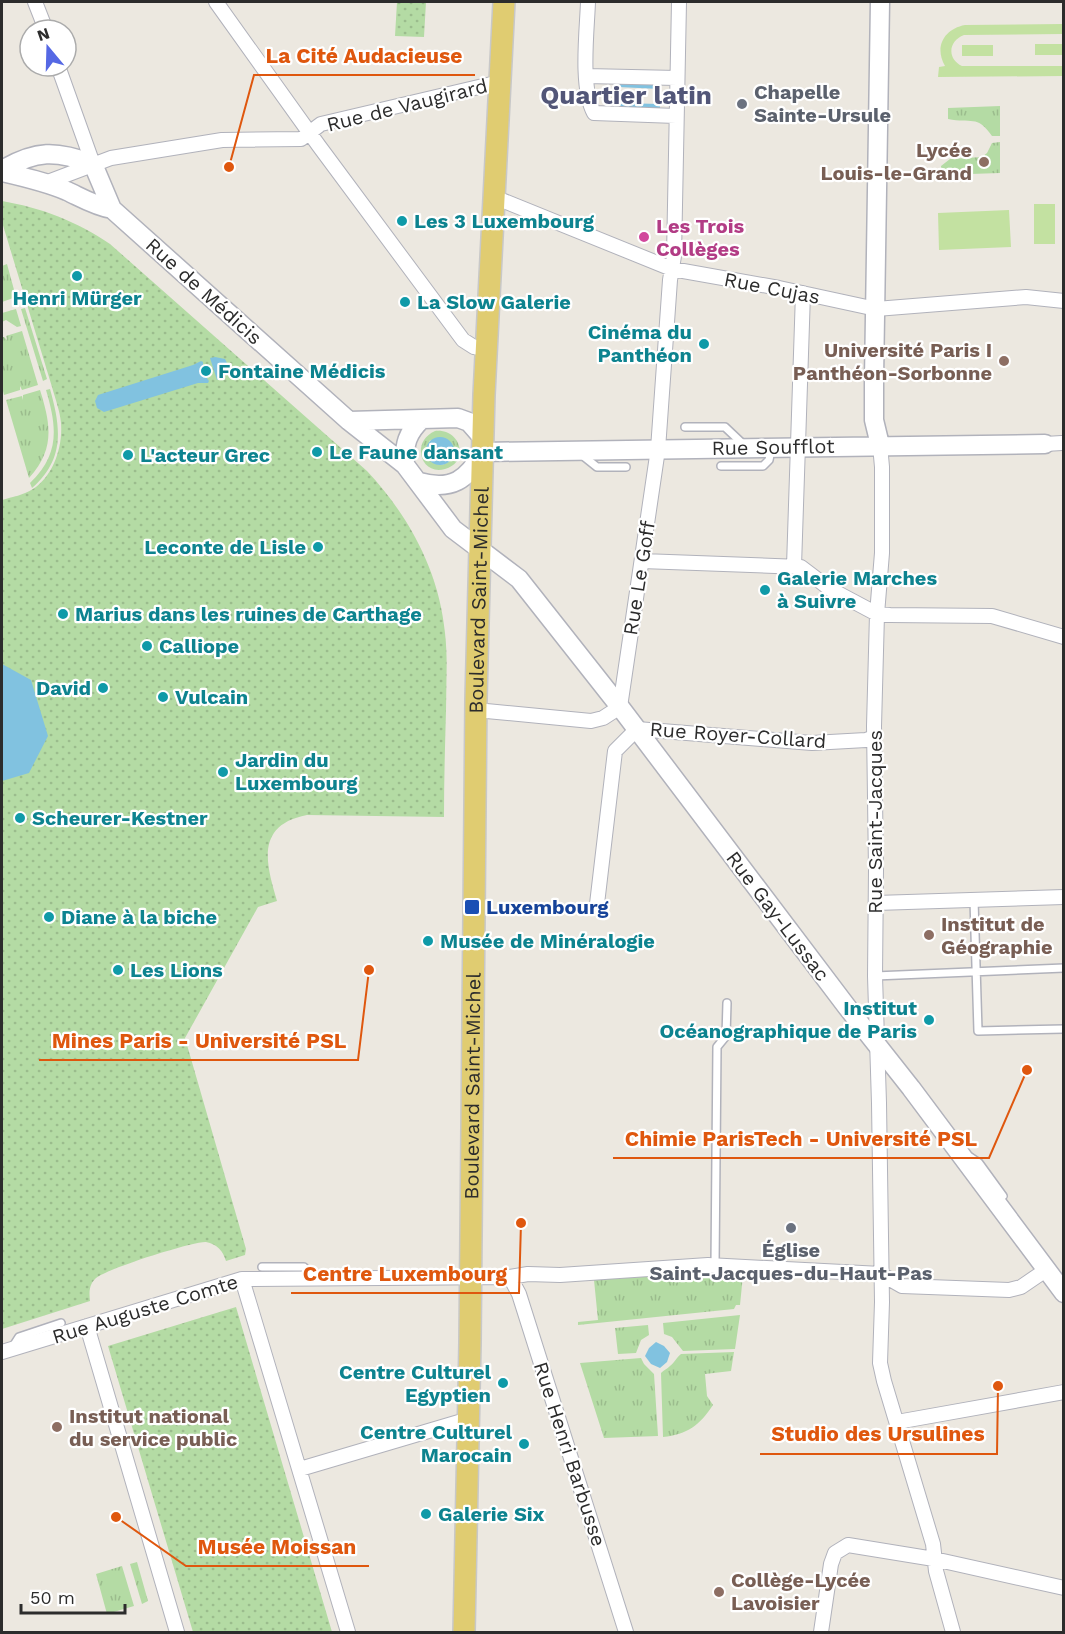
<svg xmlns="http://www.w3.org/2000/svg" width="1065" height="1634" font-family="'Work Sans',sans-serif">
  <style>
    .grass { fill: url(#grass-tufts); fill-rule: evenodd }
    .park { fill: url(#park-dots) }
    .pitch { fill: #c3e1a1 }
    .water { fill: #81c2e0 }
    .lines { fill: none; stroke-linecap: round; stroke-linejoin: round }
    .lane-casing { stroke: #b1b2bb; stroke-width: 10 }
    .street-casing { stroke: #b1b2bb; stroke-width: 16 }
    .secondary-casing { stroke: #b1b2bb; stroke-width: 21 }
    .primary-casing { stroke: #c8c8c8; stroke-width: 24 }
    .lane { stroke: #fff; stroke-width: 7 }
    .street { stroke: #fff; stroke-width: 14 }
    .secondary { stroke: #fff; stroke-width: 18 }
    .primary { stroke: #e0cc71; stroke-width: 21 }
    .worship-dot { fill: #6b7280; stroke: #fff; stroke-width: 2 }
    .education-dot { fill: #8d6e63; stroke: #fff; stroke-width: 2 }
    .culture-dot { fill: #0f9aa8; stroke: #fff; stroke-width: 2 }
    .hotel-dot { fill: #d1479c; stroke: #fff; stroke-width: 2 }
    .transit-dot { fill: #1a4fb4; stroke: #fff; stroke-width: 2 }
    .labels { text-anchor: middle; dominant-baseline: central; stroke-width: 4.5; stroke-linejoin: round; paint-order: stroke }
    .worship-label { font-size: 20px; font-weight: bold; fill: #5b616d; stroke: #fff; text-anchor: start }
    .street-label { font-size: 20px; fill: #2c2c2c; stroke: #fff }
    .education-label { font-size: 20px; font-weight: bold; fill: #785e54; stroke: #fff; text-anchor: start }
    .culture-label { font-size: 20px; font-weight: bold; fill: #0d838f; stroke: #fff; text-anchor: start }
    .hotel-label { font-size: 20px; font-weight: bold; fill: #b23c85; stroke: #fff; text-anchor: start }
    .transit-label { font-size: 20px; font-weight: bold; fill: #164399; stroke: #fff; text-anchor: start }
    .district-label { font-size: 26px; font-weight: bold; fill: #525678; stroke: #fff }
    .leader { fill: none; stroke: #df570e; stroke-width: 2 }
    .callout-dot { fill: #df570e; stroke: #fff; stroke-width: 2 }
    .callout-label { font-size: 21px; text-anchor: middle; font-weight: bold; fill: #df570e; stroke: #fff; stroke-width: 4.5; stroke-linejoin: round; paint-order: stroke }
  </style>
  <defs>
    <pattern id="grass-tufts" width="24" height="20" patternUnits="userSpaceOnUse" patternTransform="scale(1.5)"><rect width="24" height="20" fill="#b4dba4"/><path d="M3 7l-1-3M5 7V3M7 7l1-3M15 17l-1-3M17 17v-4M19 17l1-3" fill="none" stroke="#9bbc8d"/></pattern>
    <pattern id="park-dots" width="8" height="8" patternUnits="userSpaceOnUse" patternTransform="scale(1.5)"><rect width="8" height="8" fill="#b4dba4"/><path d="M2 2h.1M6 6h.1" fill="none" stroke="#9bbc8d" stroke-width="1.8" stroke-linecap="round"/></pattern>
  </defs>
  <rect width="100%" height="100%" fill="#ece8e0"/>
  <!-- grass -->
  <path class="grass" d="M1000,106v30h-8c-15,-22 -21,-12 -44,-17v-11z
    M1000,142v31l-59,2v-9l9,-7 32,-2 5,-4 5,-10z
    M7,264l9,33 -14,5v-36z
    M25,308l22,71 -4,2 -22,-72z
    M16,309l5,17 -4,1 -11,-7 -4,2v-9z
    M22,331l16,54 -16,5 -2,-4v4l-16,5 -2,-8v-50h2l3,3 -1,-4z
    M50,389c11,39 15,70 -18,99l-2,-5c30,-29 27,-56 16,-93z
    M40,390c11,35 15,59 -11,88l-23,-78 16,-4 1,4v-5z
    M435,431c26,-3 35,31 10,38 -24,7 -35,-27 -10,-38zM430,440l21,20c-9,8 -15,5 -24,-3l-1,-7z
    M706,1273l37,2 -3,30h-4l-2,4 -156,16v-3l20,-2 -4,-40z
    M740,1315l-5,34 -52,2 -11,-14 -8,-3 -1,-11z
    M648,1325l1,10 -8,5 -5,13 -18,1 -3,-26z
    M734,1352l-3,19 -26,3 2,22 6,9c-14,21 -25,29 -50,32l-2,-64c3,-3 6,-4 9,-7 5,-4 6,-8 11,-12z
    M641,1358l3,6 10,10 4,62 -54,2 -24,-75z
    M137,1562l11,39 -6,3 -12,-40z
    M122,1566l12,40 -27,8 -11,-40z"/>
  <!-- park -->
  <path class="park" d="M397,2h29l-2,35 -29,-1z
    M2,201c40,7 74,20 108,43l257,227c42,45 72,100 78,162 3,26 1,52 1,78 -1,35 -2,70 -2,106l-137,-2c-52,10 -41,49 -30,86l-19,6 -73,131 61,211 -1,6 -19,6c-3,-10 -9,-17 -20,-19 -12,-1 -104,28 -111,37 -6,6 -6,14 -5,22l-88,28v-829c10,-3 22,-5 31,-11 20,-13 30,-42 28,-66 -1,-12 -6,-25 -9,-36l-50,-165z
    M236,1307l96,325h-139l-85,-286z"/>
  <!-- pitch -->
  <path class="pitch" d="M1063,24v10l-99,1c-16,6 -17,24 -2,31h101v10l-125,1 1,-10 6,-1c-11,-19 -1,-37 20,-41z
    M1035,44h28v11h-28z
    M962,45h31v11h-31z
    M1034,204h21v40h-21z
    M1009,210l2,37 -72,3 -1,-37z"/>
  <!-- water -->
  <path class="water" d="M618,82l43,1 -1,6 -42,-2z
    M618,103l42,1v5l-43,-1z
    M215,357l10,2 4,8 -4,9 -8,4 -7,-22z
    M201,361l2,1v6h2l1,9 3,4 -1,2h-10l-94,29 -7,-4 -2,-7 3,-6 95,-30z
    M426 451a14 14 0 1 1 28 0a14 14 0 1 1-28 0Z
    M2,664l29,16 17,56 -19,37 -27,8z
    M656,1342l8,4 6,7 -3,9 -7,6 -9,-4 -6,-8 4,-8z"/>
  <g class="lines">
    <!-- lane casing -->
    <g class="lane-casing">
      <path id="lane" d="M685,427h40l19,18
        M582,455l15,12h29
        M721,466h42l6,-6 2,-10
        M974,900l4,131 86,-2
        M875,976l189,-8
        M970,1157l9,6 24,33
        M715,1265l2,-218 9,-11 1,-33
        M262,1267h42l9,10
        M12,1348l7,-11 42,-14"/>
    </g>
    <!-- street casing -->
    <g class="street-casing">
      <path id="street" d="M35,2l11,28
        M216,2l103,144 144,194 11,7 13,2
        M588,2c-1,29 -8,85 6,111l82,3
        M58,66l35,98
        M586,76l91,2
        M45,183l66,-25 111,-18 79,-1 20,-15 179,-42
        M494,197l178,72 107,19 97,21 150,-12 38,4
        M1045,444l17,-1
        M880,445l2,22v86l-5,61 -3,112 2,144 -1,106 4,127 3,199 -2,61 4,18 49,163 3,27 17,61
        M642,561l159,6 29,22 47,25 13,1 102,1 72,21
        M794,566l9,-273
        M476,710l115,11 12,-3 17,-11 38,-258 12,-169 4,-24 5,-254
        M876,903l188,-6
        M597,904l18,-153 22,-22 175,14 54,-3 8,-3
        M510,1277l9,17 107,338
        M242,1279l106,353
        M87,1326l90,306
        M2,1352l240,-73 268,-2 18,-3 32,1 148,-10 173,9 21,12 107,4 12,-3 25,-17
        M897,1422l167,-30
        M300,1469l169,-50
        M821,1632l10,-68 4,-11 13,-8 86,14 130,29"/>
    </g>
    <!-- secondary casing -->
    <g class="secondary-casing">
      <path id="secondary" d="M880,2l-6,377v41l6,25
        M2,170c34,-20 54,-20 91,-6l19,45
        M2,172c22,5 44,10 65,19 15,7 28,15 45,18l237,212 56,44 48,64 66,50 101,128 227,300 64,81 153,205
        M349,421l109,-3 11,4 14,16
        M405,465c-1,-21 2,-32 17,-46
        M419,482c33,9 48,-2 64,-30l562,-8"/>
    </g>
    <!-- primary casing -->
    <g class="primary-casing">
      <g id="primary">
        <path id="s1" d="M464,1632l6,-289 6,-644 8,-304 20,-393"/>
      </g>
    </g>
    <!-- lane -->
    <use href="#lane" class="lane"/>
    <!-- street -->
    <use href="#street" class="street"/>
    <!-- secondary -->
    <use href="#secondary" class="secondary"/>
    <!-- primary -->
    <use href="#primary" class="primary"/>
  </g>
  <!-- markers -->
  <g class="worship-dot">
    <circle cx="742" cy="104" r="6"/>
    <circle cx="791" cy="1228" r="6"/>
  </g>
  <g class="education-dot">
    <circle cx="984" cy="162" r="6"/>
    <circle cx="1004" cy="361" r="6"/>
    <circle cx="929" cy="935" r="6"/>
    <circle cx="57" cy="1427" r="6"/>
    <circle cx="719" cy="1592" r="6"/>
  </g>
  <g class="culture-dot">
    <circle cx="402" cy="221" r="6"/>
    <circle cx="77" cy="276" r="6"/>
    <circle cx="405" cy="302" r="6"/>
    <circle cx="704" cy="344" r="6"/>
    <circle cx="206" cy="371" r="6"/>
    <circle cx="317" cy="452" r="6"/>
    <circle cx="128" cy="455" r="6"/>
    <circle cx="318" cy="547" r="6"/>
    <circle cx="765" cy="590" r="6"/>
    <circle cx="63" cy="614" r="6"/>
    <circle cx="147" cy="646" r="6"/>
    <circle cx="103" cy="688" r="6"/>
    <circle cx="163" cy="697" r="6"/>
    <circle cx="223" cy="772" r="6"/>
    <circle cx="20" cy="818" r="6"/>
    <circle cx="49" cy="917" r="6"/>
    <circle cx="428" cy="941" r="6"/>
    <circle cx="118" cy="970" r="6"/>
    <circle cx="929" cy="1020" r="6"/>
    <circle cx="503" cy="1383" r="6"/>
    <circle cx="524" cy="1444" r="6"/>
    <circle cx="426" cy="1514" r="6"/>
  </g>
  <circle class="hotel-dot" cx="644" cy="237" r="6"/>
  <rect class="transit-dot" x="464" y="899" width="16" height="16" rx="3"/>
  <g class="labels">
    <!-- worship labels -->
    <g class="worship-label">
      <text x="754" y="92">Chapelle<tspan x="754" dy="23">Sainte-Ursule</tspan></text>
      <text x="791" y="1250" text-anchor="middle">Église<tspan x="791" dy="23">Saint-Jacques-du-Haut-Pas</tspan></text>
    </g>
    <!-- street labels -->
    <g class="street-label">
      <text transform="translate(407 105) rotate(-14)">Rue de Vaugirard</text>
      <text transform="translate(772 288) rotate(11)">Rue Cujas</text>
      <text transform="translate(204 291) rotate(42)">Rue de Médicis</text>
      <text transform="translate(773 447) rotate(-1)">Rue Soufflot</text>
      <text transform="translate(639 578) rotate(-81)">Rue Le Goff</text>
      <text stroke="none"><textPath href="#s1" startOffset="1032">Boulevard Saint-Michel</textPath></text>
      <text transform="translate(738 735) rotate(4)">Rue Royer-Collard</text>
      <text transform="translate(875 822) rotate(-90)">Rue Saint-Jacques</text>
      <text transform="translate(778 916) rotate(53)">Rue Gay-Lussac</text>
      <text stroke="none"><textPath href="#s1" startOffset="546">Boulevard Saint-Michel</textPath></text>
      <text transform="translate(145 1309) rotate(-17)">Rue Auguste Comte</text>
      <text transform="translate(570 1454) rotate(72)">Rue Henri Barbusse</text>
    </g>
    <!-- education labels -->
    <g class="education-label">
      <text x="972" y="150" text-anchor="end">Lycée<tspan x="972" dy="23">Louis-le-Grand</tspan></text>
      <text x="992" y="350" text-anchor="end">Université Paris I<tspan x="992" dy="23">Panthéon-Sorbonne</tspan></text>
      <text x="941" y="924">Institut de<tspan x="941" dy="23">Géographie</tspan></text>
      <text x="69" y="1416">Institut national<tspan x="69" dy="23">du service public</tspan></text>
      <text x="731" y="1580">Collège-Lycée<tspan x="731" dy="23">Lavoisier</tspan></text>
    </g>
    <!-- culture labels -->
    <g class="culture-label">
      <text x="414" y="221">Les 3 Luxembourg</text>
      <text x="77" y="298" text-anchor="middle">Henri Mürger</text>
      <text x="417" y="302">La Slow Galerie</text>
      <text x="692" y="332" text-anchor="end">Cinéma du<tspan x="692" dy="23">Panthéon</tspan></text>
      <text x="218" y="371">Fontaine Médicis</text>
      <text x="329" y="452">Le Faune dansant</text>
      <text x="140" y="455">L'acteur Grec</text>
      <text x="306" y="547" text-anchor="end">Leconte de Lisle</text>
      <text x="777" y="578">Galerie Marches<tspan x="777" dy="23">à Suivre</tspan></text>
      <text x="75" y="614">Marius dans les ruines de Carthage</text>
      <text x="159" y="646">Calliope</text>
      <text x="91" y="688" text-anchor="end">David</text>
      <text x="175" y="697">Vulcain</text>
      <text x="235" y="760">Jardin du<tspan x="235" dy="23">Luxembourg</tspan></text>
      <text x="32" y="818">Scheurer-Kestner</text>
      <text x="61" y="917">Diane à la biche</text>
      <text x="440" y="941">Musée de Minéralogie</text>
      <text x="130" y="970">Les Lions</text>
      <text x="917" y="1008" text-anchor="end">Institut<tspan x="917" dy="23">Océanographique de Paris</tspan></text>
      <text x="491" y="1372" text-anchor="end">Centre Culturel<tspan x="491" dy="23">Egyptien</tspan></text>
      <text x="512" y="1432" text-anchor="end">Centre Culturel<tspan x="512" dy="23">Marocain</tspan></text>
      <text x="438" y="1514">Galerie Six</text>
    </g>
    <!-- hotel labels -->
    <g class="hotel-label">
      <text x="656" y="226">Les Trois<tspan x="656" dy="23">Collèges</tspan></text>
    </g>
    <!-- transit labels -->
    <g class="transit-label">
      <text x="486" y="907">Luxembourg</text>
    </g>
    <!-- district labels -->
    <g class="district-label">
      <text x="626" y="95">Quartier latin</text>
    </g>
  </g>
  <!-- callouts -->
  <path class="leader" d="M229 167L254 75H475M369 970L358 1060H39M1027 1070L989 1158H613M521 1223L519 1293H291M998 1386L997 1454H760M116 1517L186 1566H369"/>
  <g class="callout-dot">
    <circle cx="229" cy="167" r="6"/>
    <circle cx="369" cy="970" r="6"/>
    <circle cx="1027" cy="1070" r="6"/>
    <circle cx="521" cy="1223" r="6"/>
    <circle cx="998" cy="1386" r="6"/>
    <circle cx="116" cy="1517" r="6"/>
  </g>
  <g class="callout-label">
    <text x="364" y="63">La Cité Audacieuse</text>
    <text x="199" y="1048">Mines Paris - Université PSL</text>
    <text x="801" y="1146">Chimie ParisTech - Université PSL</text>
    <text x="405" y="1281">Centre Luxembourg</text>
    <text x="878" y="1441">Studio des Ursulines</text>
    <text x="277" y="1554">Musée Moissan</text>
  </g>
  <!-- border -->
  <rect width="1065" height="1634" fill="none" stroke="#2c2c2c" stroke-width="6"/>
  <!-- north arrow -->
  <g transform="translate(48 48) rotate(341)"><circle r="28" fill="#ffffff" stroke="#ababab" stroke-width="1.5"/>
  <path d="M0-4.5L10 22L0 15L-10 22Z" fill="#5568e4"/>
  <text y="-9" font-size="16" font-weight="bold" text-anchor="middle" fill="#2c2c2c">N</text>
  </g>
  <!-- scale -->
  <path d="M21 1604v9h104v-9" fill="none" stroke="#2c2c2c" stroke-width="3"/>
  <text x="30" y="1604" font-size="18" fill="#2c2c2c" stroke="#ffffff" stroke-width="4.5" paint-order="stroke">50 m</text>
</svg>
